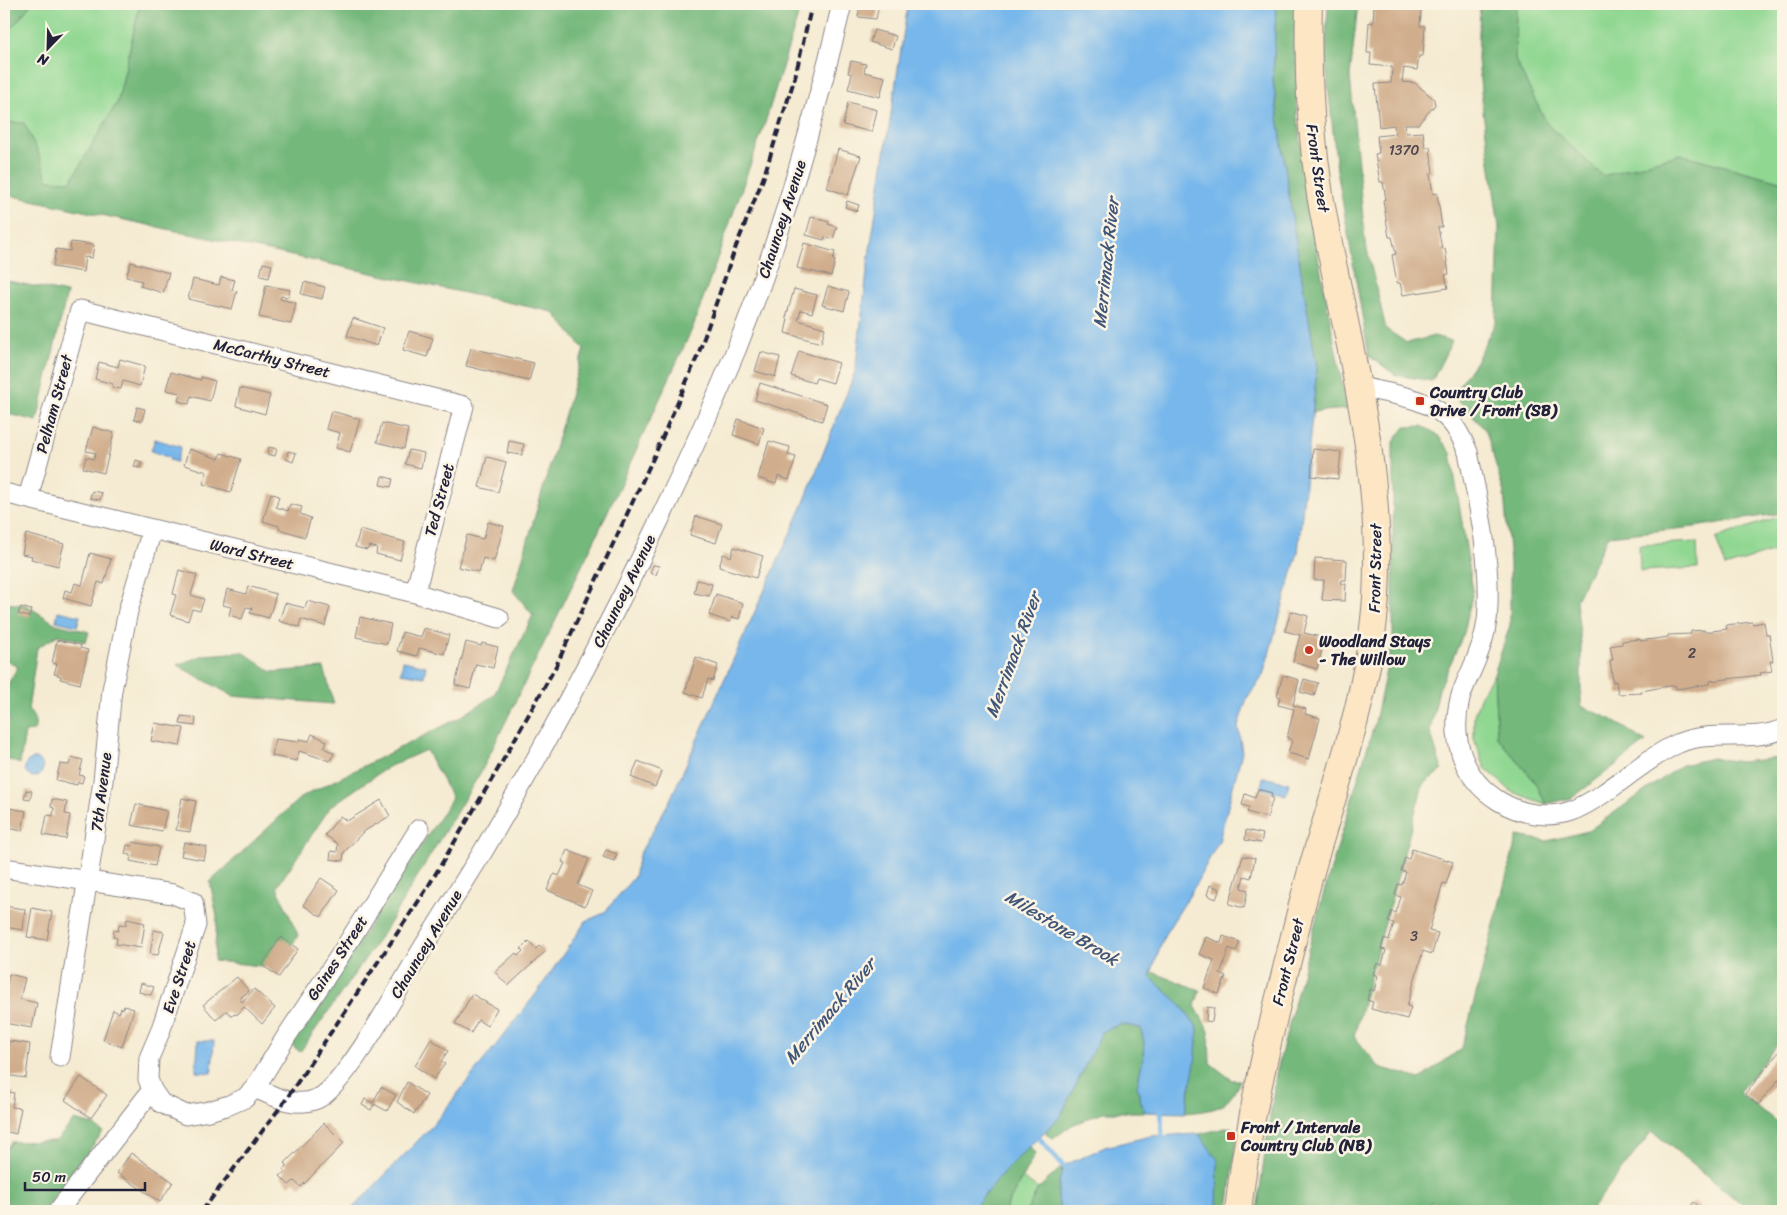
<svg xmlns="http://www.w3.org/2000/svg" width="1787" height="1215" font-family="Sriracha,sans-serif">
  <style>
    .green { fill: #90d792; stroke: #597c66 }
    .forest { fill: #74b87c; stroke: #4b6d5c }
    .water { fill: #77b7eb; stroke: #4c6c93 }
    .lines { fill: none; stroke-linecap: round; stroke-linejoin: round }
    .stream { stroke: #77b7eb; stroke-width: 5 }
    .building { fill: #d0ad8c }
    .street-casing { stroke: #8c8686; stroke-width: 21 }
    .secondary-casing { stroke: #8c8686; stroke-width: 28 }
    .street { stroke: #fff; stroke-width: 19 }
    .secondary { stroke: #fce6c4; stroke-width: 26 }
    .rail { stroke: #22223b; stroke-width: 4; stroke-dasharray: 8 4; stroke-linecap: butt }
    .poi-dot { fill: #c8321e; stroke: #fcf5e5; stroke-width: 2 }
    .labels { text-anchor: middle; dominant-baseline: central; stroke-width: 5; stroke-linejoin: round; paint-order: stroke }
    .number-label { font-size: 14px; fill: #4e454f }
    .street-label { font-size: 16px; fill: #22223b; stroke: #fcf5e5 }
    .poi-label { font-size: 16px; font-weight: bold; fill: #22223b; stroke: #fcf5e5; text-anchor: start }
    .water-label { font-size: 18px; font-style: italic; fill: #405679; stroke: #fcf5e5 }
  </style>
  <rect width="100%" height="100%" fill="#fcf5e5"/>
  <filter id="ink" filterUnits="userSpaceOnUse"><feTurbulence type="fractalNoise" baseFrequency=".02" numOctaves="2"/><feDisplacementMap in="SourceGraphic" scale="10" xChannelSelector="R" yChannelSelector="G"/><feConvolveMatrix kernelMatrix="1 2 1 2 8 2 1 2 1" color-interpolation-filters="sRGB"/></filter>
  <filter id="wash" filterUnits="userSpaceOnUse"><feTurbulence type="fractalNoise" baseFrequency=".0096" numOctaves="4" result="noise"/><feDisplacementMap in="SourceGraphic" scale="20" xChannelSelector="R" yChannelSelector="G"/><feGaussianBlur stdDeviation="1.12" result="paint"/><feColorMatrix in="noise" values="0 0 0 0 0 0 0 0 0 0 0 0 0 0 0 0 0 1.4 0 .05"/><feComposite in="paint" operator="in"/></filter>
  <g filter="url(#wash)">
    <rect width="100%" height="100%" fill="#f5ebd2"/>
    <!-- green -->
    <path class="green" d="M31,4h109l-22,97 -47,80 -24,-1 -9,-28 -14,-28 -20,-2v-84z
      M1516,4h267v178l-103,-28 -77,22 -56,-52 -32,-64z
      M1781,516l2,7v25l-58,19 -9,-29z
      M1697,542l1,26 -58,3 -1,-26z
      M1494,674l3,63 36,42 13,25 -34,-12 -27,-24 -11,-29v-24l7,-20z
      M1022,1178l16,11 -11,22h-23z"/>
    <!-- forest -->
    <path class="forest" d="M4,4h27l-27,34z
      M140,4h660l-3,15 -32,104 -72,204 -98,212 -113,231 -99,163 -83,119 -8,-7 160,-247 -26,-48 -38,17 -57,39 -54,81 21,48 -18,33 -66,-7 3,-44 -7,-35 90,-84 159,-80 35,-23 39,-80 -20,-24 71,-242 -31,-37 -549,-118v-72l20,1 14,29 10,28 23,1 47,-80z
      M1276,4h20l1,112 21,140 29,153 -34,3 4,-44 -24,-144 -20,-144z
      M1328,4h30l-8,72 15,165 21,88 21,14 27,-7 18,5 -20,40 -36,-6 -27,-19 -32,-186 -12,-113z
      M1480,4h36l-1,56 32,64 56,52 77,-22 103,28v331l-89,14 -86,9 -32,64 5,44v62l30,13 35,23 -74,56 -26,6 -13,-25 -36,-42 -3,-63 16,-49v-62l-6,-70 -18,-62 -33,-37 24,-34 19,-39 3,-94 -16,-115 -5,-53z
      M4,280l63,13 -30,128 -33,-8z
      M1422,426l15,8 14,19 22,138 -9,42 -25,56 -9,42 12,39 -19,14 -69,252 25,31 41,12 42,-31 55,-212 30,5 41,-10 94,-66 30,-7 29,4 36,-4 6,-3v283l-44,54 44,35v84h-33l-98,-80 -62,80h-139l-20,-9 -4,9h-170l19,-137 41,-158 58,-194 18,-84v-195l12,-16z
      M4,603l22,2 30,19 33,8 -3,10 -28,-7 -21,13 -9,62c6,6 9,12 6,21l-9,1 -5,32 -16,-6v-32l6,-5c-2,-3 -5,-7 -6,-11 -4,-15 7,-32 14,-43l-14,-8z
      M243,652l29,20 52,-4 10,36 -101,-8 -56,-31 27,-10z
      M1152,972l48,18 -5,16 14,25 1,32 22,17h8c-12,30 -25,30 -55,33l10,-50 -45,-86z
      M1120,1024l21,4 4,20 -8,39 7,25h-41l-31,13 -18,13 -7,-3 -1,-4 14,-14 42,-85z
      M74,1120l20,5 9,7 -59,79h-40v-58l7,-11 45,-1z
      M1230,1127l8,4 -10,80h-11v-50l-18,-27z
      M1030,1146l5,8 -31,57h-9l-8,-4 -2,4h-14l36,-43z
      M1063,1166c-4,16 -8,29 -2,45h-34l11,-22z"/>
    <!-- water -->
    <path class="water" d="M908,4h368l-3,77 20,143 24,144 -19,184 -35,123 -16,23 -9,28 4,26 -23,89 -28,52 -26,41 -15,43 30,27 18,24 -3,35 -10,50 -41,-1 -7,-25 8,-39 -4,-20 -21,-4 -18,8 -42,85 -53,51 -36,43h-621l83,-86 103,-131 50,-73 18,-8 30,-36 5,-22 31,-55 133,-295 52,-133 14,-116z
      M155,439l26,8 -5,15 -7,-2 1,-2 -19,-7z
      M58,611l22,5 -3,10 -21,-5z
      M403,661l23,5 -2,11 -23,-4z
      M25 768a9 9 0 1 1 18 0a9 9 0 1 1-18 0Z
      M1263,777l26,6 -3,12 -25,-7z
      M198,1041h16l-2,32 -16,-1z
      M1199,1134l19,26 -1,51h-156c-6,-16 -2,-29 2,-45l42,-19 46,-11z"/>
    <g class="lines">
      <!-- stream -->
      <path class="stream" d="M1161,1108l1,34
        M1039,1138l24,28"/>
    </g>
    <g id="blocks">
      <!-- building -->
      <path class="building" d="M860,4h19l-3,15 -18,-2z
        M1374,4h51v4h-4l-1,18h5l-2,30h-4l-2,14 -13,-2 -2,14 13,1 19,16 1,6 -17,19h-13l1,9 17,-1 2,15h5l3,26 -3,1 3,20 4,-1 5,34h-4l4,22 3,-1 4,26 -4,1 3,13 -45,7 -3,-12h-3l-5,-28 4,-1 -4,-17h-3l-6,-37 3,-1 -3,-17h-3l-5,-28 4,-1 -2,-17 18,-2 -1,-9 -15,2 -4,-43 16,-1 1,-16 -22,-2 1,-12h-4l2,-31 4,1z
        M874,30l22,6 -4,13 -22,-7z
        M851,61l15,3 -2,8 21,5 -5,20 -32,-8 4,-15 -4,-1z
        M848,102l29,8 -5,22 -29,-7z
        M838,149l23,7 -13,39 -21,-7z
        M847,201l12,4 -2,6 -12,-4z
        M811,217l18,5 -1,2 9,3 -4,12 -8,-2 -1,3 -18,-5z
        M71,242l23,3 -2,13 -7,-1 -2,15 -30,-5 3,-18 14,2z
        M804,243l31,9 -2,8 2,1 -4,15 -34,-8z
        M131,262l38,11 -6,20 -23,-7 2,-5 -16,-4z
        M263,263l9,2 -3,13 -9,-2z
        M221,277l14,3 -3,10 5,1 -5,18 -44,-10 5,-20 26,6z
        M304,282l21,5 -3,12 -21,-5z
        M266,285l24,5 -2,7 -7,-1 -1,3 16,4 -5,21 -32,-7z
        M828,286l21,6 -5,19 -22,-6z
        M794,289l23,6 -5,18 -11,-3 -3,10 27,8 -4,15 -36,-10 3,-14 -2,-1z
        M353,318l30,10 -6,18 -30,-10z
        M409,331l24,7 -6,19 -24,-7z
        M471,348l63,15 -5,18 -63,-15z
        M799,351l40,12 -6,20 -17,-5 -2,5 -23,-7z
        M761,352l19,5 -5,20 -20,-6z
        M120,359l25,7 -5,20 -17,-5 -2,8 -9,-2 1,-3 -18,-5 4,-17 19,5z
        M171,372l30,8v-3l14,4 -5,20 -19,-5 -2,8 -11,-3 2,-8 -14,-3z
        M760,383l67,21 -5,17 -67,-21z
        M240,388l30,7 -5,19 -29,-8z
        M137,407l8,2 -3,12 -8,-1z
        M331,411l29,8 -10,33 -14,-4 4,-15 -14,-4z
        M738,419l26,9 -5,16 -26,-9z
        M382,423l26,6 -4,20 -27,-7z
        M93,427l21,6 -10,40 -21,-5 3,-11 8,2 2,-6 -10,-2z
        M509,441l15,3 -2,11 -15,-2z
        M769,441l21,6 -2,8 8,2 -7,23 -11,-4 -2,8 -18,-6z
        M269,447l8,2 -2,7 -8,-2z
        M189,449l30,10 2,-6 20,6 -10,33 -28,-8 4,-12 -23,-7z
        M1313,449l28,3 -3,27 -27,-3z
        M409,450l15,3 -3,15 -16,-4z
        M288,451l8,2 -3,9 -7,-3z
        M487,457l19,5 -8,30 -19,-5z
        M136,460l6,2 -2,6 -6,-1z
        M382,476l11,3 -2,8 -11,-2z
        M92,491l10,2 -2,7 -10,-2z
        M271,493l8,3 -3,11 12,4 2,-7 12,3 -2,7 11,4 -6,19 -26,-8v-3l-16,-5z
        M696,516l26,8 -6,19 -26,-8z
        M488,522l16,4 -10,35 -11,-3 -4,14 -21,-5 9,-32 16,4z
        M360,530l45,12 -5,18 -24,-6 1,-6 -8,-2 -2,4 -12,-3z
        M26,534l38,10 -6,22 -27,-7 1,-3 -10,-2z
        M734,547l29,9 -7,22 -37,-11 4,-13 8,3z
        M90,553l21,6 -7,25 -6,-2 -7,24 -28,-8 2,-8 7,2 3,-9 7,2z
        M1315,558l32,2 -1,20h-4l-1,4h5l-1,17 -23,-1 2,-20h-10z
        M653,565l6,1 -3,9 -6,-2z
        M179,570l18,5 -6,20 13,4 -4,12 -8,-2 -4,12 -18,-6 6,-20 -3,-1z
        M697,580l15,4 -3,12 -15,-3z
        M248,586l28,8 -7,24 -19,-5 2,-5 -6,-1 -4,12 -13,-4 2,-8 -8,-2 4,-16 19,5z
        M716,594l27,9 -4,16 -7,-2 -2,5 -21,-7z
        M307,601l23,6 -5,19 -24,-7 -2,8 -20,-6 6,-18 20,5z
        M21,607l10,3 -2,7 -11,-3z
        M1291,611l17,5 -4,17 21,5 -8,31 -24,-7 7,-27 -15,-4z
        M360,617l31,7 -4,20 -31,-7z
        M1752,622l1,2 11,-2 2,12h3l4,27h-3l2,10 -12,2 1,2 -51,6v3l-34,5 -1,-4 -34,6 1,2 -24,1 -2,-13 -3,1 -3,-22h3l-3,-14 12,-2v-3l18,-2v2l28,-4v-2l23,-1v-3l13,-1 1,2 22,-3 -1,-4z
        M424,628l25,7 -5,19 -25,-6 -2,8 -20,-5 5,-19 19,5z
        M57,640l24,5 -1,3 8,2 -8,34 -20,-5 1,-3 -7,-2 3,-10 -5,-1z
        M466,642l15,4 1,-3 16,4 -5,21 -17,-4 -6,25 -15,-4z
        M696,657l22,8 -5,16 -5,-2 -6,19 -17,-6z
        M1283,675l16,5 -6,25 13,4 -1,5 15,4 -11,41 -21,-6 4,-13 -5,-2 7,-29 -16,-4 2,-8 -3,-1z
        M1304,679l14,4 -4,13 -14,-4z
        M181,716l15,2 -1,8 -15,-2z
        M155,723l29,5 -4,18 -29,-5z
        M312,734l15,7 -3,7 10,5 -4,8 -31,-10 -2,10 -25,-5 3,-17 24,3v-3l10,2z
        M71,757l12,3 -4,15 5,1 -2,7 -4,-1 -1,3 -21,-5 4,-16 9,1z
        M638,761l24,10 -7,16 -24,-10z
        M1258,789l14,4 -1,4 2,1 -6,20 -20,-6 2,-5 -7,-2 3,-11 10,4z
        M26,790l6,1 -2,9 -6,-1z
        M182,798l14,3 -6,31 -14,-2z
        M52,799l15,3 -2,12 5,1 -4,24 -23,-4 4,-20 6,1 1,-8 -3,-1z
        M381,800l9,16 -27,16 -19,20 -1,9 -13,-2 1,-8 6,1 1,-8 -13,-9 15,-19 7,5z
        M136,804l31,7 -5,20 -31,-6z
        M4,807l22,4 -4,20 -18,-4z
        M1246,830l17,4 -2,9 -16,-3z
        M133,842l26,5 -4,19 -25,-5 1,-6 -6,-1 2,-9 5,1z
        M184,842l23,5 -3,13 -23,-4z
        M1412,849l41,13 -7,22 -3,-1 -14,48 9,2 -6,21 -9,-3 -16,55 4,1 -4,12 -36,-10 2,-7 -6,-2 3,-11 4,2 4,-15 -5,-2 4,-11 5,2 4,-15 -5,-1 3,-11 5,2 5,-17 -6,-1 4,-11 4,2 5,-16 -6,-2 3,-11 4,1 4,-13 -5,-1 4,-13 4,1z
        M567,850l22,9 -11,26 14,6 -7,15 -38,-16 7,-16 5,2 6,-13 -3,-1z
        M606,850l11,4 -3,7 -11,-4z
        M1243,856l12,2 -4,20 -7,-2 -3,12 7,2 -4,18 -15,-4z
        M321,878l18,12 -18,27 -18,-12z
        M1210,885l10,4 -4,10 -9,-4z
        M4,906l21,3 -2,21 -19,-3z
        M32,908l20,4 -5,28 -20,-3z
        M127,919l18,4 -4,25 -25,-4 1,-6 -4,-1 1,-7 4,1 1,-7 7,1z
        M154,930l10,2 -6,23 -8,-1z
        M1223,936l17,6 -4,9 -7,-3 -9,26 6,2 -7,18 -15,-6 10,-28 -15,-6 7,-17 15,6z
        M281,937l17,12 -19,28 -17,-12z
        M529,941l7,8 3,-3 6,6 -37,34 -13,-14 21,-19 2,3 5,-5 -2,-2z
        M9,974l16,4 -5,21 17,4 -5,25 -28,-5v-25z
        M237,977l12,14 -10,8 3,3 12,-13 21,19 -13,16 -18,-17 -6,7 -7,1 -5,-4 -10,9 -13,-15z
        M141,983l13,4 -3,8 -12,-3z
        M472,994l25,15 -10,17 -9,-6 -7,13 -16,-9z
        M124,1006l10,3 -12,38 -19,-7 10,-30 6,3 2,-5 2,1z
        M1207,1007l7,1 -2,14 -6,-1z
        M431,1039l17,12 -7,10 4,3 -11,15 -19,-13z
        M9,1041l21,3 -4,34 -22,-3v-26l4,1z
        M1783,1047v27l-25,31 -13,-11z
        M81,1077l26,18 -16,23 -26,-18z
        M407,1082l20,13 -13,19 -17,-12z
        M381,1087l15,8 -9,16 -13,-7 -3,6 -9,-5 3,-6 8,4z
        M4,1091l10,2 -2,14 9,1 -5,26 -12,-3z
        M324,1123l20,20 -43,44 -7,-6 -5,4 -9,-9 5,-4 -2,-2 4,-5 -2,-2z
        M131,1153l42,29 -13,20 -43,-29z
        M1694,1202l9,8 2,-3 5,4h-24z"/>
    </g>
  </g>
  <g filter="url(#ink)">
    <use href="#blocks" fill-opacity="0" stroke="#8c8686" stroke-width="1"/>
    <g class="lines">
      <!-- street casing -->
      <g class="street-casing">
        <path id="street" d="M1360,387c29,7 70,10 91,35 8,9 12,19 17,30 10,50 22,102 20,154 0,17 -4,34 -11,51 -5,14 -13,27 -17,42 -10,40 3,80 39,102 21,13 48,18 72,10 12,-4 22,-11 33,-18 23,-16 50,-39 75,-50 34,-14 72,0 104,-14
          M4,493l411,100 84,25
          M28,498l52,-188 384,96 -49,187
          M4,868l169,26 20,8 3,23 -36,107 -11,26 -1,21 4,11 9,13 25,12 23,-4 20,-6 16,-7 10,-10c20,9 40,20 62,11 28,-11 88,-122 107,-153 19,-31 39,-62 58,-93 63,-106 121,-215 174,-326 28,-58 55,-117 80,-177 45,-112 78,-229 106,-346
          M60,1057l43,-276 9,-91 16,-79 24,-81
          M255,1088l31,-51 53,-80 80,-128
          M58,1211l94,-121"/>
      </g>
      <!-- secondary casing -->
      <g class="secondary-casing">
        <path id="secondary" d="M1238,1211c8,-74 24,-146 42,-218 11,-44 21,-88 34,-132 25,-86 56,-173 62,-264 8,-138 -33,-268 -56,-402 -10,-64 -13,-127 -11,-191"/>
      </g>
      <!-- street -->
      <use href="#street" class="street"/>
      <!-- secondary -->
      <use href="#secondary" class="secondary"/>
      <!-- rail -->
      <path class="rail" d="M202,1211l83,-110 141,-211 72,-121 58,-103 100,-214 42,-97 37,-106 28,-70 32,-102 17,-73"/>
    </g>
  </g>
  <!-- markers -->
  <g class="poi-dot">
    <rect x="1415" y="396" width="10" height="10" rx="2.5"/>
    <circle cx="1309" cy="650" r="5"/>
    <rect x="1226" y="1131" width="10" height="10" rx="2.5"/>
  </g>
  <g class="labels">
    <!-- number labels -->
    <g class="number-label">
      <text x="1404" y="150">1370</text>
      <text x="1692" y="653">2</text>
      <text x="1414" y="936">3</text>
    </g>
    <!-- street labels -->
    <g class="street-label">
      <text transform="translate(1318 168) rotate(82)">Front Street</text>
      <text transform="translate(782 219) rotate(-72)">Chauncey Avenue</text>
      <text transform="translate(272 358) rotate(14)">McCarthy Street</text>
      <text transform="translate(54 404) rotate(-75)">Pelham Street</text>
      <text transform="translate(439 500) rotate(-75)">Ted Street</text>
      <text transform="translate(252 554) rotate(14)">Ward Street</text>
      <text transform="translate(1375 568) rotate(-89)">Front Street</text>
      <text transform="translate(624 591) rotate(-64)">Chauncey Avenue</text>
      <text transform="translate(101 792) rotate(-83)">7th Avenue</text>
      <text transform="translate(426 944) rotate(-59)">Chauncey Avenue</text>
      <text transform="translate(337 958) rotate(-57)">Gaines Street</text>
      <text transform="translate(1288 962) rotate(-76)">Front Street</text>
      <text transform="translate(179 977) rotate(-72)">Eve Street</text>
    </g>
    <!-- poi labels -->
    <g class="poi-label">
      <text x="1430" y="392">Country Club<tspan x="1430" dy="18">Drive / Front (SB)</tspan></text>
      <text x="1319" y="641">Woodland Stays<tspan x="1319" dy="18">- The Willow</tspan></text>
      <text x="1241" y="1127">Front / Intervale<tspan x="1241" dy="18">Country Club (NB)</tspan></text>
    </g>
    <!-- water labels -->
    <g class="water-label">
      <text transform="translate(1106 263) rotate(-84)">Merrimack River</text>
      <text transform="translate(1013 655) rotate(-70)">Merrimack River</text>
      <text transform="translate(1062 928) rotate(31)">Milestone Brook</text>
      <text transform="translate(830 1011) rotate(-50)">Merrimack River</text>
    </g>
  </g>
  <!-- margin -->
  <rect width="1787" height="1215" fill="none" stroke="#fcf5e5" stroke-width="20"/>
  <!-- north arrow -->
  <g transform="translate(48 48) rotate(203)" stroke="#fcf5e5" stroke-width="4" paint-order="stroke">
  <path d="M0-4L9 19L0 12L-9 19Z" fill="#22223b"/>
  <text y="-8" font-size="14" font-weight="bold" text-anchor="middle" fill="#22223b">N</text>
  </g>
  <!-- scale -->
  <path d="M25 1182v8h120v-8" fill="none" stroke="#22223b" stroke-width="2.5"/>
  <text x="32" y="1182" font-size="15" fill="#22223b" stroke="#fcf5e5" stroke-width="4" paint-order="stroke">50 m</text>
</svg>
